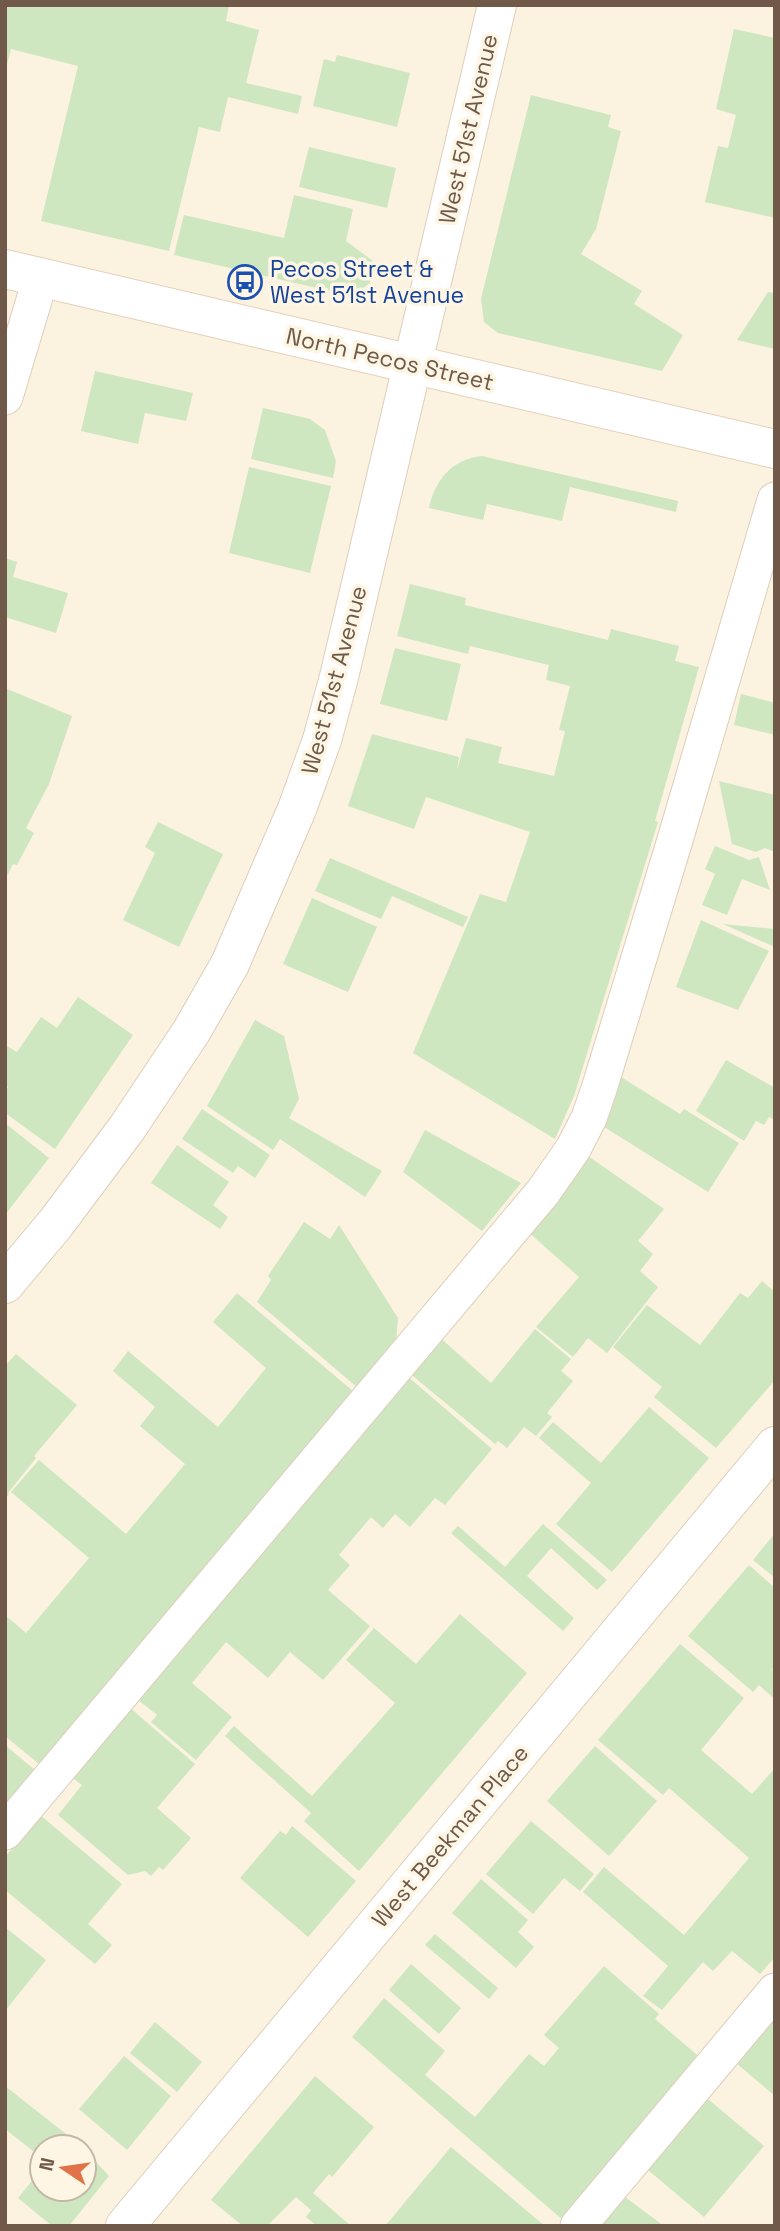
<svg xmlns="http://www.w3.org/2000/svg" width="780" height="2231" font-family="'Space Grotesk',sans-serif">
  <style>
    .green { fill: #cee7c0 }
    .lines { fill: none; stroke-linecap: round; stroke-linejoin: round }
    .service-casing { stroke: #decebc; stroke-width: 37 }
    .minor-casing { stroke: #decebc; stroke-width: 40 }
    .secondary-casing { stroke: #e3d0bb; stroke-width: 40 }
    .service { stroke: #fff; stroke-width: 35 }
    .minor { stroke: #fff; stroke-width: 38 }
    .secondary { stroke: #fff; stroke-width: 38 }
    .labels { text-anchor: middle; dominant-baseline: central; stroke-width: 7; stroke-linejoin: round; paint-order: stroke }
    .street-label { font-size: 23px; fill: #705949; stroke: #fef6e5 }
    .transit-label { font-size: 23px; fill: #164399; stroke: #fef6e5; text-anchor: start }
  </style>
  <rect width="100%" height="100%" fill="#fbf2e0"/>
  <!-- green -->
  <path class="green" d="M5,5h224l-3,16 33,9 -13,53 56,13 -4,18 -70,-17 -8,35 -21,-5 -30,124 -128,-30 37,-155 -67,-17 -6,24z
    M734,29l41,9v180l-70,-16 13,-56 10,2 8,-33 -20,-6z
    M337,55l73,18 -13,54 -84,-21 11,-47 11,3z
    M531,95l80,20 -3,12 13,4 -25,98 -15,25 61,37 -8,13 49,31 -21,36 -164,-38 -14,-11 -3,-23z
    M309,147l87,21 -9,40 -88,-21z
    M294,195l59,14 -7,32 27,20 -3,22 -18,13 -178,-41 10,-40 100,23z
    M768,292l7,1v56l-38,-9z
    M95,371l98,22 -7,28 -41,-8 -7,31 -57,-13z
    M263,408l47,11 15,11 11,31 -3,17 -82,-19z
    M482,456l196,45 -2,11 -106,-25 -8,34 -75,-17 -4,16 -54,-12c6,-28 23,-49 53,-52z
    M249,467l82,19 -21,87 -81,-20z
    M5,558l12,4 -4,15 55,16 -12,40 -51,-16z
    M410,584l56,14 -1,7 143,35 3,-11 68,17 -4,15 24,6 -44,154 3,1 -84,274 -19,43 -142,-86 67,-159 26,8 24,-70 -104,-35 -12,32 -66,-23 24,-72 87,23 -2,13 9,-32 36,9 -4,16 56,13 11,-45 -6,-1 11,-44 -24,-6 3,-15 -79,-19 -2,8 -71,-18z
    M395,648l66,16 -14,57 -67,-17z
    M5,688l67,28 -23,68 -23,44 8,5 -17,32 -4,-1 -8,16z
    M741,694l34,9v32l-41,-10z
    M719,781l56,14v57l-10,-4 -9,4 -24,-8z
    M158,822l65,32 -44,93 -56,-27 32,-67 -10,-6z
    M715,846l34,14 10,-3 11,33 -28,-11 -15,36 -25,-10 13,-31 -10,-5z
    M330,858l138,59 -5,10 -71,-31 -11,23 -66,-28z
    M312,898l65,29 -29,65 -65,-28z
    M701,920l68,31 -31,59 -62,-23z
    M723,924l52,5v18z
    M78,997l55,38 -78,114 -50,-36v-22l3,-4 -3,-3v-39l12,7 24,-35 16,11z
    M255,1020l29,16 15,63 -10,19 93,53 -17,26 -85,-58 -7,11 -66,-44z
    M726,1060l49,28v32l-6,-3 -5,8 -8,-4 -12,20 -48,-30z
    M621,1077l59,37 4,-5 55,34 -31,49 -115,-72z
    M202,1109l68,46 -15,23 -17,-12 -5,7 -51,-34z
    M5,1123l44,35 -44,57z
    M425,1130l96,53 -39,48 -79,-59z
    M177,1145l52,37 -16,23 15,12 -8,12 -69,-46z
    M588,1156l76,53 -26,32 15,13 -13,17 18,16 -51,66 -19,-15 -15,19 -37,-30 43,-50 -53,-47z
    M304,1222l26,17 9,-14 59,93 -2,24 -38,46 -101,-86 14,-22 -3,-4z
    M762,1281l13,11v88l-59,68 -62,-51 8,-10 -49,-40 34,-42 53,40 40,-52 8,5z
    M237,1293l117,99 -315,372 -34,-28v-121l21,18 63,-75 -78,-66 28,-32 87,74 59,-70 -45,-38 15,-19 -42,-36 15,-20 90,76 48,-59 -53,-46z
    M535,1329l36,30 -10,12 12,10 -26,32 5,4 -16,19 -12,-9 -17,21 -9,-7 -3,3 -87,-72 29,-37 54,48z
    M16,1354l61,51 -43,51 2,2 -28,35 1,1 -4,5v-133z
    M406,1375l86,74 -47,56 -10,-7 -25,29 -15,-13 -12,14 -12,-11 -32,38 11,10 -22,25 42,36 -47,54 -33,-28 -22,26 -42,-36 -34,41 40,34 -36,43 -45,-38 6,-7 -20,-16z
    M649,1407l60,51 -97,114 -56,-48 35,-41 -52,-45 14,-16 48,41z
    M543,1524l64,56 -10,10 -46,-42 -24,28 47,42 -11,13 -112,-98 7,-7 47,41z
    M775,1533v45l-22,-18z
    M749,1565l26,23v78l-4,5 4,-3v31l-16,-14 -6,7 -65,-56z
    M460,1614l67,59 -168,198 -55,-50 7,-8 -86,-77 9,-10 78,70 83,-93 -49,-43 28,-32 42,36z
    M680,1644l64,54 -43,52 51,44 23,-26v189l-15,17 -28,-23 -19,20 -10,-9 -41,48 -19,-14 25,-30 -85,-74 21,-25 80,68 65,-77 -80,-70 -6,7 -65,-55z
    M129,1707l66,57 -38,44 34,30 -28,32 -4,-3 -8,9 -6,-5 -17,4 -70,-60 24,-30 -11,-8z
    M5,1745l30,25 -30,36z
    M595,1746l62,55 -48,55 -62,-55z
    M40,1815l82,69 -34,40 24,21 -17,19 -90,-74v-33z
    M531,1821l63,53 -14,17 -16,-13 -31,36 -47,-40z
    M292,1826l64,55 -48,56 -68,-59 40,-47 6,4z
    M481,1879l47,41 -10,12 16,15 -18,21 -64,-55z
    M5,1927l41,33 -41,51z
    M435,1934l63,54 -9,11 -64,-54z
    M411,1964l50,44 -22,26 -50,-44z
    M604,1966l55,48 -4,5 48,41 -139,161 -212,-184 32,-39 61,53 -20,24 50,42 54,-63 15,12 15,-18 -15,-13z
    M775,2017v79l-39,-33z
    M155,2022l47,40 -25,30 -47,-39z
    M124,2056l47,40 -44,54 -48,-41z
    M315,2076l59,51 -42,50 -3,-3 -16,19 38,33h-34l-11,-9 5,-7 -15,-13 -29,29h-24l-32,-26z
    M5,2086l75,59 2,2h-40v11l-37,-29z
    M708,2099l56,47 -60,71 -56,-47z
    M451,2147l94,79h-160z
    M84,2149l25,27 -40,50h-17l-34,-28 24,-30v21h42z
    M625,2197l39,29h-63z"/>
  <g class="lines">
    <!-- service casing -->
    <g class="service-casing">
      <path id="service" d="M5,397l36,-120
        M5,1832l538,-640 30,-43 16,-31 11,-32 75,-246 100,-340
        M578,2226l197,-235"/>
    </g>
    <!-- minor casing -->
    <g class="minor-casing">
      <path id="minor" d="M5,1284l51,-61 71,-95 64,-96 39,-68 67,-155 25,-69 17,-63 158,-672
        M125,2226l650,-780"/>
    </g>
    <!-- secondary casing -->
    <g class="secondary-casing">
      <path id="secondary" d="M5,269l770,180"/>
    </g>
    <!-- service -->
    <use href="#service" class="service"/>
    <!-- minor -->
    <use href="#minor" class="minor"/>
    <!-- secondary -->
    <use href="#secondary" class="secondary"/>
  </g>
  <!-- icons -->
  <defs>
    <g id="bus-ring" transform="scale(1.75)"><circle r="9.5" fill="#fef6e5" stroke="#1a4fb4" stroke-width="1.5"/><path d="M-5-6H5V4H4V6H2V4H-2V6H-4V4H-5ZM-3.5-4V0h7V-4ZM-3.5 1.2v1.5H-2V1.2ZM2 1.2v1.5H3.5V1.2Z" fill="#1a4fb4"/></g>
  </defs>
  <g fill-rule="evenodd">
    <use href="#bus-ring" x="245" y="282"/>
  </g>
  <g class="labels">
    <!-- street labels -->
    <g class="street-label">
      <text transform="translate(468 129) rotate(-77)">West 51st Avenue</text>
      <text transform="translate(390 359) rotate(13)">North Pecos Street</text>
      <text transform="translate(334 680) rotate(-75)">West 51st Avenue</text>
      <text transform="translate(450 1836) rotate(-50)">West Beekman Place</text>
    </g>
    <!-- transit labels -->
    <g class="transit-label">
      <text x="270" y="269">Pecos Street &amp;<tspan x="270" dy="26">West 51st Avenue</tspan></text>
    </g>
  </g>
  <!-- border -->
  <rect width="780" height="2231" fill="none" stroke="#705949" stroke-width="14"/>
  <!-- north arrow -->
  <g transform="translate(63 2168) rotate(283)"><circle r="33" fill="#fef6e5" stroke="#c5b7a7" stroke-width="2"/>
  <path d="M0-5L12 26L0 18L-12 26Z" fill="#e17348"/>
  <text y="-10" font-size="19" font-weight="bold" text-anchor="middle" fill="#705949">N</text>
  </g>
</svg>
